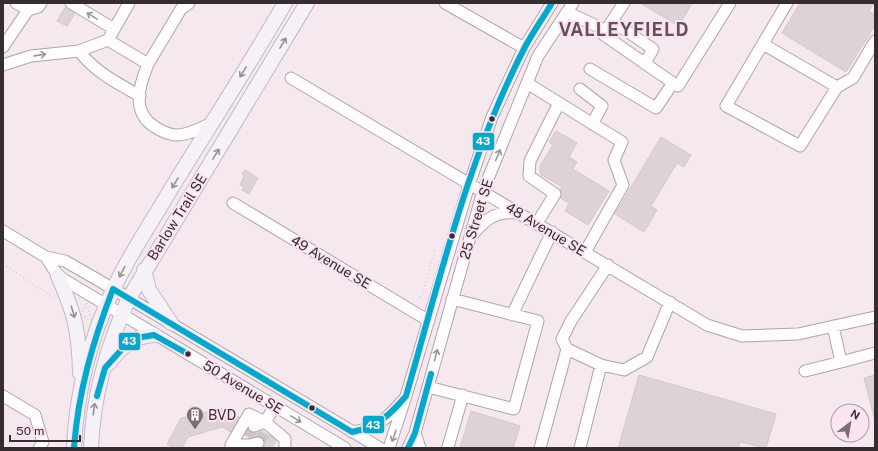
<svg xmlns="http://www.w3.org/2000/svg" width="878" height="451" font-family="'Public Sans',sans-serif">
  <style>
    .building { fill: #ddd3d6; stroke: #d3c8cb }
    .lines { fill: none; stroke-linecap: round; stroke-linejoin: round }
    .minor-tunnel { stroke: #cfc3c9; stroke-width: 11; stroke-dasharray: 11 5.5; stroke-linecap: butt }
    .minor-casing { stroke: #aea5aa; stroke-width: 13 }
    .major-casing { stroke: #c4b9c4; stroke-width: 16 }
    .path { stroke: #d0cbcd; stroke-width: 1.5; stroke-dasharray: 1 3; stroke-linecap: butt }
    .minor { stroke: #fefcfd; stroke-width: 11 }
    .major { stroke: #f5f1f6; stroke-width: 14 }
    .bus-1-casing { stroke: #fbe3f0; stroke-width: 9 }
    .bus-1 { stroke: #00a9ce; stroke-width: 6 }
    .oneway { stroke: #9a9498 }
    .oneway2 { stroke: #968f94 }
    .bus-dot { fill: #362d32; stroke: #fbe3f0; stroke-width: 1.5 }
    .labels { text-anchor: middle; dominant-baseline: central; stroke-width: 4; stroke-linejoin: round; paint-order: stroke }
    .street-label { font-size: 14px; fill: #362d32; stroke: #fbe3f0 }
    .poi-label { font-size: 14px; fill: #362d32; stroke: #fbe3f0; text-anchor: start }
    .district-label { font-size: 18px; font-weight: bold; letter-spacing: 1px; fill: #64515c; stroke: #fbe3f0 }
    .line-badge { stroke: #fbe3f0; stroke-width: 1.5 }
    .badge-label { font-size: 11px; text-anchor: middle; font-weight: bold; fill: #fff }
  </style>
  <rect width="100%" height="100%" fill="#f5e9ef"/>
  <!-- building -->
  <path class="building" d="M68,3h13l-14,23 -10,-5z
    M640,3h52l-13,23z
    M800,3h74l-5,8 6,4v10l-29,47 -64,-39z
    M556,131l21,12 -8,14 8,5 -4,7 36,22 -21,34 -23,-14 4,-8 -12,-7 5,-9 -22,-13v-8l13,-21 -4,-3z
    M661,137l30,18 -7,12 -7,-4 -26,43 6,4 -13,22 -29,-18z
    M245,170l13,8 -9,16 -7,-4 2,-3 -4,-2 4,-9 -2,-2z
    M639,375l137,39 -10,34 -26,-6 -2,6h-120z
    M875,375v46l-11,-43z
    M225,408l14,9 -8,15 -9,-5 -34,10 -6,11h-8l-7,-4 14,-26z
    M471,411l49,15 -7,22h-53z
    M248,423l29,17 -5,8h-5l-25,-15z"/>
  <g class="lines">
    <!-- minor-tunnel -->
    <path class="minor-tunnel" d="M248,437l6,-11
      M258,443l7,-10"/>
    <!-- minor casing -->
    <g class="minor-casing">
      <path id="minor" d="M16,3l12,7
        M71,3l43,26
        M445,3l79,45
        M787,3l-61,103 74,40 37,-59 16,-9 22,-37
        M567,12l40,19
        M612,21l12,-18
        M108,40l40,24 33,-55 8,-6
        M763,44l74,43
        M3,47l25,-37 10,-3 3,-4
        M79,51c16,21 38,32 61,45
        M645,63l8,-14 -41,-28 -8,14 69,48 5,3 52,-83
        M148,64c-9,22 -17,48 7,63 6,4 13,7 20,8 12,1 25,-7 35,-11
        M3,65l28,-9 48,-5 29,-11 21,-37
        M590,69l66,39 17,-25
        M291,78l416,247 35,11 56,-2 77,-17
        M527,83l32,20 -29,58 -1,15 26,18 -18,29
        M580,89l22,17 -10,18
        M559,103l63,39 -8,18 9,25 -38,67
        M233,203l196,118
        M3,231l43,26 19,4 33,19 282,168
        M472,235c15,-17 23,-24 47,-22
        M46,257l12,19 287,172
        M608,265l-37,56 -9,18 5,10 34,16 23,5 23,-13 23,-55
        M512,315l40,-83
        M833,326l8,36 34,-9
        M805,371l36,-9
        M428,387l86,22 24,-88 -86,-22
        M3,396l32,19 8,27 -4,6
        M254,426l11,-4 10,-16
        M352,432c24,-3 36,-14 51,-32
        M415,433l5,15
        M231,445l18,-31 16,8 20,17v9
        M448,447l15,-52
        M232,448l-1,-3h18l9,-2
        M389,448l17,-52 63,-211 23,-68 32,-69 28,-45
        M408,448l7,-15 68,-242 55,-135 35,-53
        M540,448l27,-99
        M580,448l21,-83"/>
    </g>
    <!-- major casing -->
    <g class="major-casing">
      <path id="major" d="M144,270l5,20 22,33
        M58,276c17,38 21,55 22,97
        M108,364c15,-18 21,-27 46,-29
        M74,448c2,-54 16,-111 40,-160 15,-33 36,-63 54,-94 39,-64 80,-127 117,-191
        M91,448c2,-51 17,-104 38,-150l178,-295"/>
    </g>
    <!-- path -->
    <path class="path" d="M3,264l51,34
      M420,297l3,-5 12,-42
      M87,303l5,19 -11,-8z"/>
    <!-- minor -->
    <use href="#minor" class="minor"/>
    <!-- major -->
    <use href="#major" class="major"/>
    <!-- bus-1 casing -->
    <g class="bus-1-casing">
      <path id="bus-1" d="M97,396l8,-28 26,-29 23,-4 34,19
        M74,448c4,-56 19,-107 39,-159l239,143c25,-5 38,-17 54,-36 34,-117 62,-240 119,-349 8,-15 18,-29 27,-44
        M408,448l7,-15 16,-59"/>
    </g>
    <!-- bus-1 -->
    <use href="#bus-1" class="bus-1"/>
  </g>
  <!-- one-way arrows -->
  <defs><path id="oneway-shaft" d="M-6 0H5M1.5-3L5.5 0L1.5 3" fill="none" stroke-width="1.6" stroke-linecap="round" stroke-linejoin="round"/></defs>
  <g class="oneway">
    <use href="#oneway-shaft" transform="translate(92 16) rotate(-149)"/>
    <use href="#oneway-shaft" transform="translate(40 55) rotate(-8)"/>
    <use href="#oneway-shaft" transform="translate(498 155) rotate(-68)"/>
    <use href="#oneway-shaft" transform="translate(436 355) rotate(-75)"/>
    <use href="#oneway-shaft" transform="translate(296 419) rotate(31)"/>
    <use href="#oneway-shaft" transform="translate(394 436) rotate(109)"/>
  </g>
  <g class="oneway2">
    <use href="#oneway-shaft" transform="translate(283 43) rotate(-59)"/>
    <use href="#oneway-shaft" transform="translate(243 72) rotate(122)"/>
    <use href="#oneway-shaft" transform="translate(216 154) rotate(-58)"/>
    <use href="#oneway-shaft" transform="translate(175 183) rotate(121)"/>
    <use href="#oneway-shaft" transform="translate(122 272) rotate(118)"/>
    <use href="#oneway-shaft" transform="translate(73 312) rotate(73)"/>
    <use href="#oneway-shaft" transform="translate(94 409) rotate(-82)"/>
  </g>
  <!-- icons -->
  <defs>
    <g id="building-pin" transform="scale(0.9)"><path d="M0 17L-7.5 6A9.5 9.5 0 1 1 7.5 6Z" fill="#796f74" stroke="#fbe3f0"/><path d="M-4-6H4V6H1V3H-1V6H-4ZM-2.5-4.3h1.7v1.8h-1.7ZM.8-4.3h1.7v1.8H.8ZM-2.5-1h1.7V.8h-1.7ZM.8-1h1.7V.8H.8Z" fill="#fff"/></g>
  </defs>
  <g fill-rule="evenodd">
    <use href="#building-pin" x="195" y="415"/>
  </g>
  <!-- markers -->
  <g class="bus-dot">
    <circle cx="492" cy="119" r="3.5"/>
    <circle cx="452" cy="236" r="3.5"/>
    <circle cx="188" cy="354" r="3.5"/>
    <circle cx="312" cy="408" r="3.5"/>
  </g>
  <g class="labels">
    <!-- street labels -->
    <g class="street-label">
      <text transform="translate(177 217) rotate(-58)">Barlow Trail SE</text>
      <text transform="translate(476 219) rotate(-73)">25 Street SE</text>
      <text transform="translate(546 229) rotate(31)">48 Avenue SE</text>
      <text transform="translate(331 262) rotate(31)">49 Avenue SE</text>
      <text transform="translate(243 387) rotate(31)">50 Avenue SE</text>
    </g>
    <!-- poi labels -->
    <g class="poi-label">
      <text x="208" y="415">BVD</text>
    </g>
    <!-- district labels -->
    <g class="district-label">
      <text x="624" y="29">VALLEYFIELD</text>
    </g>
  </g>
  <g class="line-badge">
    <rect x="472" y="132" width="23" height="19" rx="4" fill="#00a9ce"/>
    <rect x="118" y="332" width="23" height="19" rx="4" fill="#00a9ce"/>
    <rect x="362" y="415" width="23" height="19" rx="4" fill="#00a9ce"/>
  </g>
  <g class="badge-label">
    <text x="483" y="145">43</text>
    <text x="129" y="345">43</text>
    <text x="373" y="429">43</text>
  </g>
  <!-- border -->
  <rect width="878" height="451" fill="none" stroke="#362d32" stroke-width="8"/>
  <!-- north arrow -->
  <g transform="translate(850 423) rotate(31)"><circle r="19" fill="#fbe3f0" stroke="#ac9aa4"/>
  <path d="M0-3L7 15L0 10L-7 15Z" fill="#796f74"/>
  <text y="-6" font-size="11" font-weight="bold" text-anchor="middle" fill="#362d32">N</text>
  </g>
  <!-- scale -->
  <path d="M10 435v6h70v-6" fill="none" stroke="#362d32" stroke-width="2"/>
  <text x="16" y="435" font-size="12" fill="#362d32" stroke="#fbe3f0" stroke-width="3" paint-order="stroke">50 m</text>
</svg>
